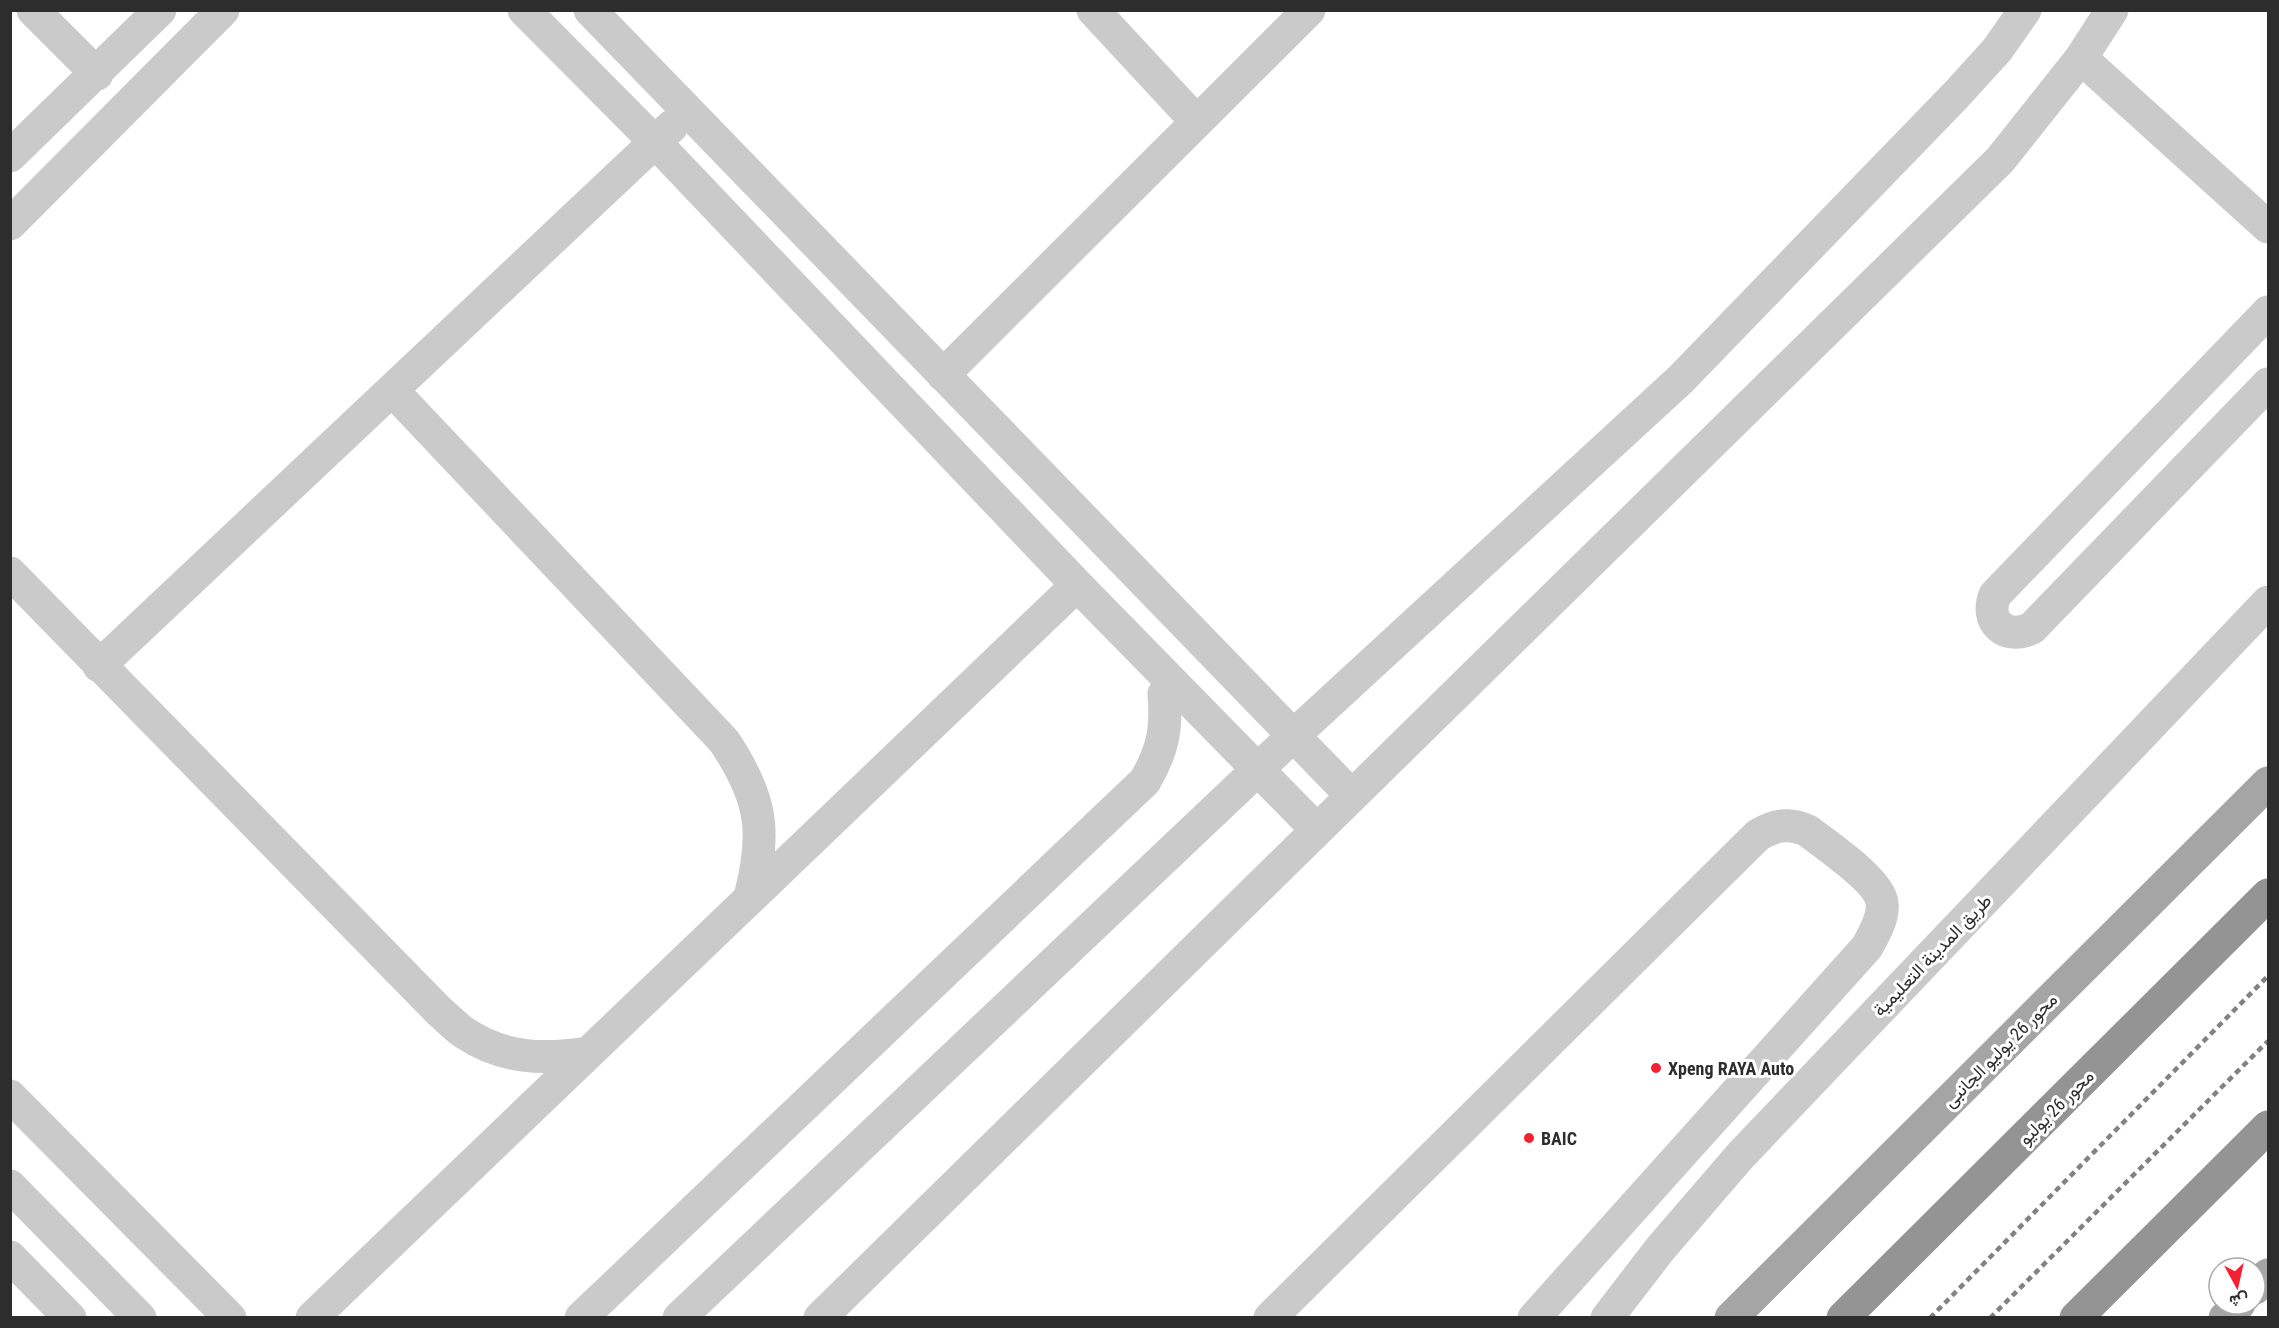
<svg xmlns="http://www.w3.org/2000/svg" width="2279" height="1328" font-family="'Roboto Condensed',Vazirmatn,sans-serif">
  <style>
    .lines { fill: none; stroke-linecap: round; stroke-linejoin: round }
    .minor { stroke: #cacaca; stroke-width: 33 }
    .major { stroke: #a5a5a5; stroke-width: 33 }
    .highway { stroke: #949494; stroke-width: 33 }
    .rail { stroke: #828282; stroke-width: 4.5; stroke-dasharray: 6 4.5; stroke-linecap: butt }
    .poi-dot { fill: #f32131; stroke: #fff; stroke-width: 2 }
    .labels { text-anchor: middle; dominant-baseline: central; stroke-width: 6; stroke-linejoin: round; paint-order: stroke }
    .street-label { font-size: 18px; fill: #2d2d2d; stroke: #fff }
    .poi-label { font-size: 18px; font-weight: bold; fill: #2d2d2d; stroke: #fff; text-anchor: start }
  </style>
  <rect width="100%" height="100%" fill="#fff"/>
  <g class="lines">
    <!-- minor -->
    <path class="minor" d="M33,10l64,64
      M524,10l131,132 422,443 240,245
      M590,10l762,786
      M1093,10l103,111
      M2081,58l187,169
      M10,156l150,-146
      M10,224l213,-214
      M2268,312l-273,283c-11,27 11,46 37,33l236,-244
      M943,375l366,-365
      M392,390l332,351c38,57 43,91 26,156
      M10,573l429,438c8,7 16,15 24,21 40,27 80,28 125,21
      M99,666l573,-540
      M10,1096l220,222
      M10,1186l130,132
      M10,1257l60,61
      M312,1318l765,-733
      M581,1318l564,-537c18,-31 22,-52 19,-87l9,-9
      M679,1318l614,-582 388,-357 275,-284 41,-45 28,-40
      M820,1318l1180,-1158 81,-102 31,-48
      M1270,1318l488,-483c17,-10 32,-13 50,-4 18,14 72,50 74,72 2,15 -8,31 -15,44l-333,371
      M1607,1318l53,-69 81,-94 527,-553"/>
    <!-- major -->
    <path class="major" d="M2255,1288l13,-13
      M1731,1318l537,-535
      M2225,1318l14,-14"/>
    <!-- highway -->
    <path class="highway" d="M1843,1318l425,-423
      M2076,1318l192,-191"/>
    <!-- rail -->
    <path class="rail" d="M1930,1318l338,-342
      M1990,1318l278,-277"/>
  </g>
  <!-- markers -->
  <g class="poi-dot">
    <circle cx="1656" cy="1068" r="6"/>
    <circle cx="1529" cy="1138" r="6"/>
  </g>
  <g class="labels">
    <!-- street labels -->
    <g class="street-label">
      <text transform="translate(1932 955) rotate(-46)">طريق المدينة التعليمية</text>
      <text transform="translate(2000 1050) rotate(-45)">محور 26 يوليو الجانبى</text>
      <text transform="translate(2056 1107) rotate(-45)">محور 26 يوليو</text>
    </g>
    <!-- poi labels -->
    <g class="poi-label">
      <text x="1668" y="1068">Xpeng RAYA Auto</text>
      <text x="1541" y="1138">BAIC</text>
    </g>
  </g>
  <!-- border -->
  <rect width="2279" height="1328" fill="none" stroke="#2d2d2d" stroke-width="24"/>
  <!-- north arrow -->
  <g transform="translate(2237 1286) rotate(172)"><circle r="28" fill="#ffffff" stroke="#ababab" stroke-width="1.5"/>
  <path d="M0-4.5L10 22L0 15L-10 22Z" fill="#f32131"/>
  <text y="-9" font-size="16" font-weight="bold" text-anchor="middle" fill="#2d2d2d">ش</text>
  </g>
</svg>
